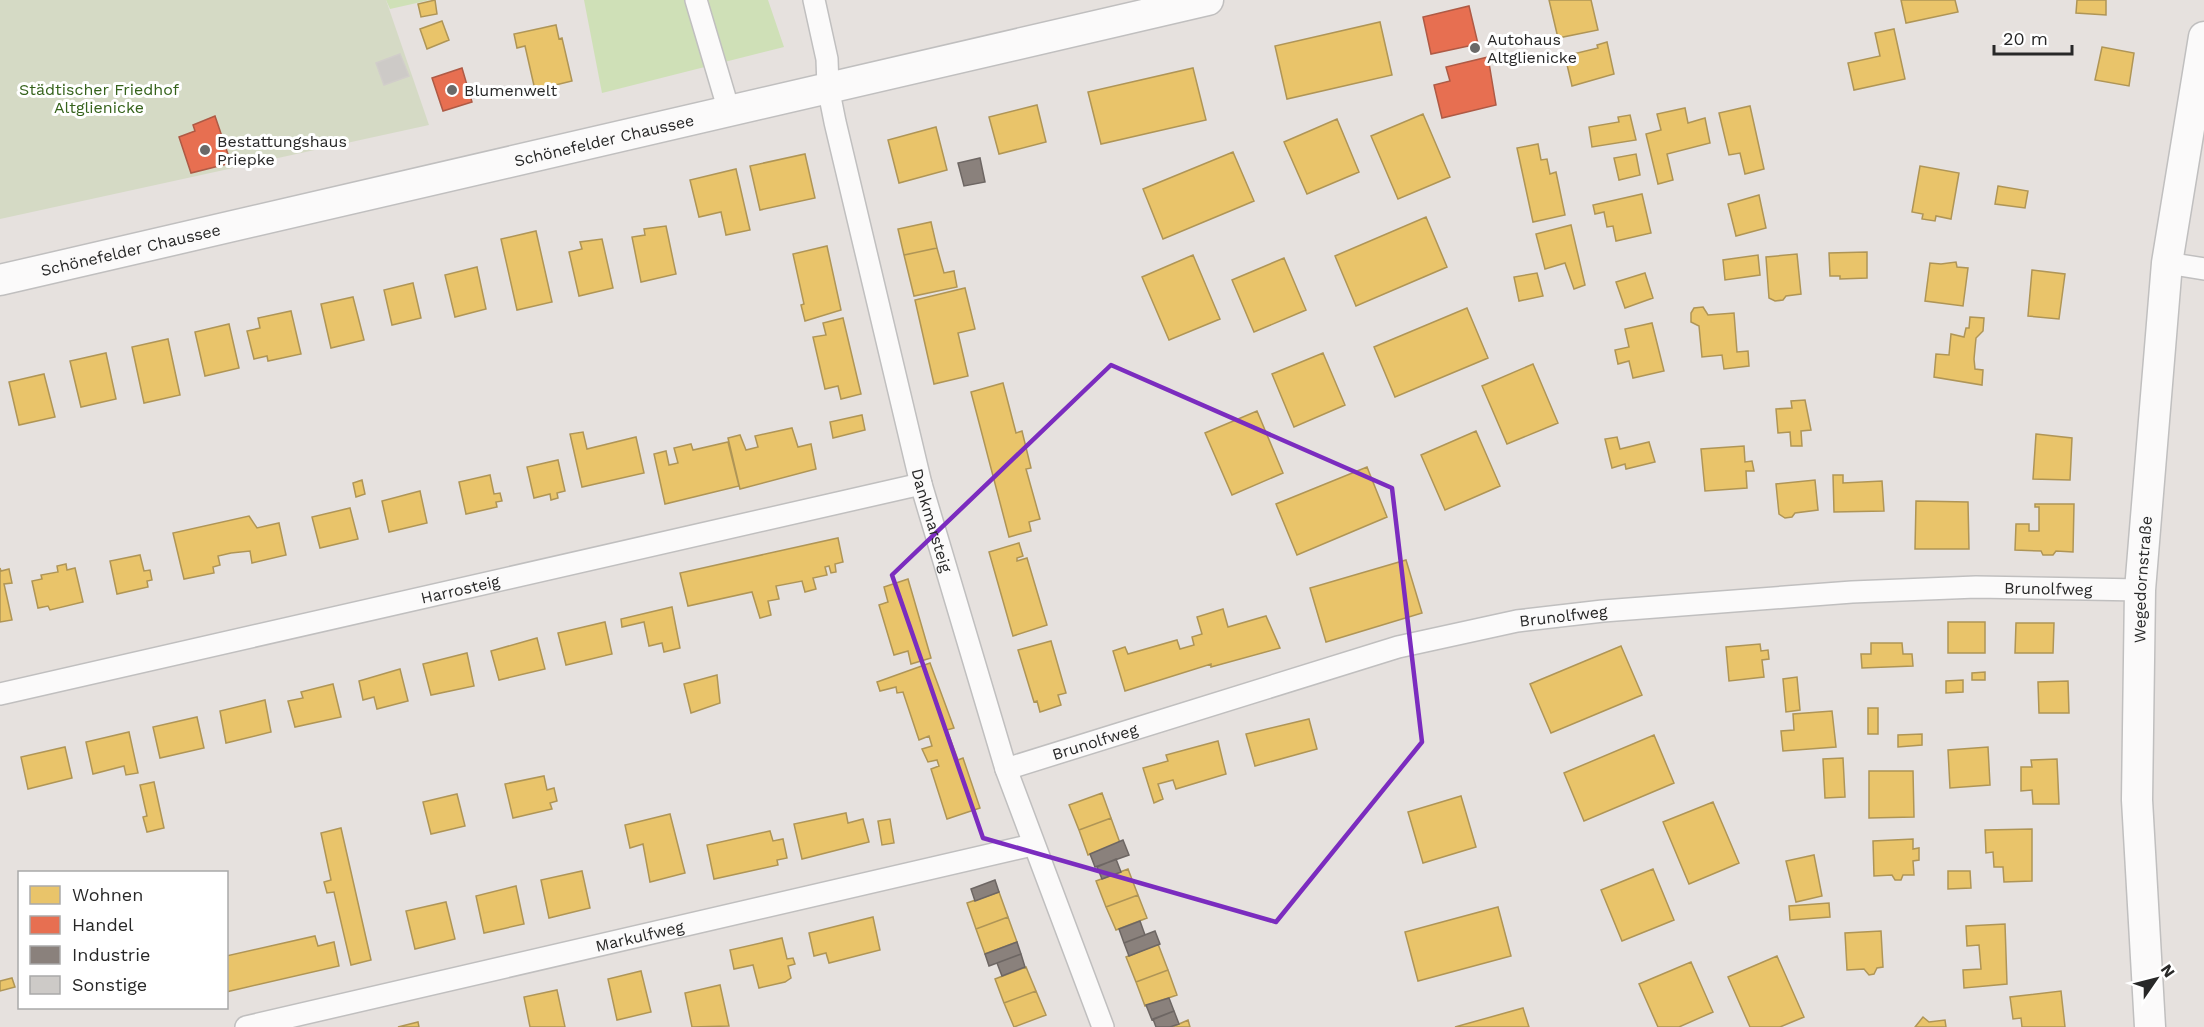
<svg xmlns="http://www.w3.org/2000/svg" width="2204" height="1027" font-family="'Work Sans',sans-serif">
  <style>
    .green { fill: #cfe0b7 }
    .cemetery { fill: #d5dac5 }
    .homes { fill: #e9c46a; stroke: #af9556; stroke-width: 1.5 }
    .shops { fill: #e76f51; stroke: #ae5a45; stroke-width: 1.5 }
    .industry { fill: #8a817c; stroke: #6d6663; stroke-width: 1.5 }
    .building { fill: #cdcac7; stroke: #d1cdca; stroke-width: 1.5 }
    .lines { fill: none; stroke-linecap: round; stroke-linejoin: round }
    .street-casing { stroke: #c0bfbf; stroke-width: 24 }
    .secondary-casing { stroke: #c0bfbf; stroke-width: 33 }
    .street { stroke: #fbfafa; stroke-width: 21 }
    .secondary { stroke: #fbfafa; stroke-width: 30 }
    .marked { fill: none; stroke: #7b2cbf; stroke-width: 4.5; stroke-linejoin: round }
    .poi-dot { fill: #6a6968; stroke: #fff; stroke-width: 2 }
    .labels { text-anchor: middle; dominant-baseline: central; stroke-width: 6; stroke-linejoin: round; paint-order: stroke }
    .poi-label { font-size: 16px; fill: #282828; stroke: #fff; text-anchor: start }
    .park-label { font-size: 16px; fill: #35621b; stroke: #fff }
    .street-label { font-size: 16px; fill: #282828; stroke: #fff }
  </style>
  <rect width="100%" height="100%" fill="#e6e1de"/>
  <!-- green -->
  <path class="green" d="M386,0h44l-40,9z
    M584,0h184l16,47 -182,46z"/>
  <!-- cemetery -->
  <path class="cemetery" d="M0,0h386l43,125 -429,94z"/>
  <!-- homes -->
  <path class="homes" d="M435,0l2,14 -16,3 -3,-13z
    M1549,0h42l7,30 -40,8z
    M1901,0h54l3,12 -52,11z
    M2077,0h29v15l-30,-2z
    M442,21l7,19 -22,9 -7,-20z
    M1380,22l12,53 -105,24 -12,-53z
    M556,25l3,14 3,-1 10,43 -37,9 -10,-44 -8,2 -3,-14z
    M1894,29l11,50 -51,11 -6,-27 32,-7 -5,-23z
    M1607,42l7,32 -42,12 -7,-30 33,-8 -1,-3z
    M2102,47l32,6 -5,33 -34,-6z
    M1193,68l13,52 -105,24 -13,-52z
    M1037,105l9,37 -47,12 -10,-37z
    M1750,106l14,63 -19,5 -5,-21 -11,2 -10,-42z
    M1685,108l3,15 17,-5 5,25 -43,11 6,26 -15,4 -12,-50 15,-4 -4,-16z
    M1423,114l27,63 -52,22 -27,-63z
    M1630,115l6,25 -44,7 -3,-20 30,-5 -1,-5z
    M1337,119l22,53 -52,22 -23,-52z
    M936,127l11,43 -48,13 -11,-43z
    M1538,144l3,16 6,-1 3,15 6,-2 9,43 -32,7 -16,-74z
    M1233,152l21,49 -91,38 -20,-50z
    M805,154l10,44 -55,12 -10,-44z
    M1636,154l4,21 -21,5 -5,-22z
    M1920,166l39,7 -8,46 -15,-3 -1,5 -13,-2 1,-5 -11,-2z
    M736,169l14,61 -24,5 -5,-23 -22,5 -9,-37z
    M1998,186l30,5 -3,17 -30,-4z
    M1642,194l9,39 -35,8 -3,-15 -6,1 -3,-15 -9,2 -2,-9z
    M1759,195l7,33 -30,8 -8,-32z
    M1426,217l21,50 -91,39 -21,-50z
    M931,222l6,26 -33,7 -6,-26z
    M1571,225l14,60 -11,4 -9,-26 -20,6 -9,-35z
    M666,226l10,48 -35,8 -9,-45 13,-2 -1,-6z
    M536,231l16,71 -35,8 -16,-71z
    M602,239l11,49 -34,8 -10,-44 13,-3 -2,-7z
    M827,246l14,64 -36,11 -4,-16 3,-1 -11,-50z
    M937,248l7,25 10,-2 3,16 -43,9 -10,-41z
    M1867,252v26l-27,1v-3h-10l-1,-23z
    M1797,254l4,40 -15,2 -3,4 -8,1 -6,-3 -3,-41z
    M1193,255l27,64 -51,21 -27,-63z
    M1758,255l2,20 -35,5 -2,-20z
    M1284,258l22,52 -52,22 -22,-52z
    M1956,262l1,5 11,1 -5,38 -38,-5 5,-38 11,1z
    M477,267l9,42 -31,8 -10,-42z
    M2032,270l33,4 -6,45 -31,-3z
    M1537,273l6,23 -24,5 -5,-24z
    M1645,273l8,25 -28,10 -9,-26z
    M413,283l8,35 -29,7 -8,-35z
    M965,288l10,41 -17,4 10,43 -34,8 -19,-84z
    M353,297l11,43 -33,8 -10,-44z
    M1703,307l5,8 26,-2 3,39 11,-1 1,15 -25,3 -2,-14 -20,2 -3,-31 -8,-4v-9l3,-5z
    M1467,308l21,50 -93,39 -21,-50z
    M291,311l10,43 -33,7 -1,-5 -13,3 -7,-28 13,-3 -2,-10z
    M1970,317l14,1 -1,13 -7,7 -2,21 1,10 8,1 -1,15 -48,-8 2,-23 13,1 2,-21 13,3 2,-9h3z
    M843,318l18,76 -20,5 -3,-13 -13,3 -12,-52 13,-2 -3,-12z
    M1652,323l12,48 -31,7 -4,-17 -11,3 -3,-14 14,-3 -4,-18z
    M229,324l10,44 -34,8 -10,-44z
    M168,339l12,56 -36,8 -12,-56z
    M106,353l10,46 -35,8 -11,-46z
    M1323,353l22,52 -51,22 -22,-53z
    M1533,364l25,59 -51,21 -25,-58z
    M44,374l11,43 -36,8 -10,-43z
    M1003,383l13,50 6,-2 9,37 -5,1 14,50 -11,3 2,9 -22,6 -38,-145z
    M1805,400l6,30 -10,1 1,15h-11l-1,-14 -12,1 -2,-24 16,-1 -1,-7z
    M1257,411l26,62 -51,22 -27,-62z
    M862,415l3,15 -32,8 -3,-16z
    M792,428l6,19 13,-3 5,25 -76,20 -12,-51 12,-3 6,15 12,-3 -3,-11z
    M1476,431l24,55 -55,24 -24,-55z
    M583,432l4,17 49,-12 8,36 -62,14 -12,-53z
    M2036,434l36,4 -2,42 -37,-1z
    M1617,437l3,12 29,-7 6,20 -29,7 -1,-5 -13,4 -7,-29z
    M728,442l11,44 -74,18 -11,-50 12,-3 3,14 9,-2 -4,-15 17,-4 2,6z
    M1744,446l1,16 7,-1 2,10h-8l1,17 -42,3 -4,-42z
    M558,460l7,31 -8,2 1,5 -7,2 -1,-6 -16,4 -7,-31z
    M1367,467l20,50 -90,38 -21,-51z
    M490,475l4,19 6,-1 2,8 -6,1 1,5 -31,7 -7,-32z
    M1833,475h10v8l39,-2 2,30 -50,1z
    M362,480l3,14 -9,3 -3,-14z
    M1815,480l3,30 -23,3 -3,4 -7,1 -6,-4 -3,-30z
    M420,491l7,32 -38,9 -7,-31z
    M1916,501l52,1 1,47h-54z
    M2035,504h39l-1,48 -17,-1 -3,4h-10l-2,-4 -26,-1 1,-26h13v7h10v-24h-4z
    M350,508l8,31 -38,9 -8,-31z
    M249,516l8,12 22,-5 7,32 -34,8 -2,-12 -19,2 -13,3 2,9 -7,2 1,6 -30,6 -11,-46z
    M838,538l5,24 -8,2 1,8 -5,1 -2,-7 -4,1 2,8 -14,3 3,11 -11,3 -3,-11 -26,5 3,13 -11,2 3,14 -11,3 -8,-26 -64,14 -8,-33z
    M1019,543l4,13 -6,2v3l10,-3 20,67 -34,11 -24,-84z
    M140,555l4,16 6,-1 2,10 -5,1 1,6 -31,7 -7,-33z
    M1406,560l16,53 -96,29 -16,-54z
    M66,564l1,6 8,-2 8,34 -33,8 -2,-4 -10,2 -6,-27 10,-2 -1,-4 17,-3 -1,-6z
    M0,568l1,3 8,-2 3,14 -8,1 8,36 -12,2z
    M908,579l23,79 -20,6 -3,-13 -14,4 -15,-50 9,-3 -4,-15z
    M672,607l8,41 -16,4 -2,-9 -13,3 -5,-24 -22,5 -1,-8z
    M1223,609l5,18 38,-11 14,32 -69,19v-3l-86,27 -12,-40 12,-4 3,7 49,-14 3,9 14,-4 -2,-8 10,-3 -5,-17z
    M605,622l7,32 -46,11 -8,-32z
    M1948,622h37v31h-37z
    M2016,623h38l-1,30h-38z
    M537,638l8,31 -46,11 -8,-29z
    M1051,641l15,52 -8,2 3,10 -21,7 -3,-11 -3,1 -16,-52z
    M1871,643h31l1,11h9l1,12 -51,2 -1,-14h10z
    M1760,644l1,7 7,-1 1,9 -7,1 2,17 -35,4 -3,-34z
    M1621,646l21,49 -91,38 -21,-49z
    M467,653l7,33 -43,9 -8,-31z
    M930,663l24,65 -7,2 11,30 5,-2 17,50 -33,11 -16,-50 8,-3 -2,-6 -9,2 -6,-13 10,-3 -3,-10 -10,4 -16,-48 -6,1 -1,-6 -16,4 -3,-9z
    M400,669l8,32 -31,8 -3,-12 -11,3 -4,-19z
    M1985,672v8h-13v-7z
    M717,675l3,28 -29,10 -7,-29z
    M1797,677l3,33 -14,2 -3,-33z
    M1963,680v12l-17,1v-12z
    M2068,681l1,32h-30l-1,-31z
    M333,684l8,33 -46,10 -7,-26 15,-3 -2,-6z
    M265,700l6,32 -45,11 -6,-32z
    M1868,708h10v26h-10z
    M1832,711l4,36 -53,4 -2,-20 13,-1 -1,-16z
    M197,717l7,31 -44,10 -7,-31z
    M1309,719l8,30 -62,17 -9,-32z
    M129,732l9,41 -12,2 -2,-9 -31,8 -7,-32z
    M1922,734v11l-24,2v-12z
    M1654,735l20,48 -90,38 -20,-48z
    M1218,741l8,33 -50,15 -3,-9 -15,4 5,15 -9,4 -11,-35 25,-7 -2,-6z
    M65,747l7,31 -44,11 -7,-32z
    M1988,747l2,38 -40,3 -2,-38z
    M1843,758l2,39 -20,1 -2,-39z
    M2057,759l2,45h-26l-1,-14 -11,1v-24h11l-1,-7z
    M1869,771h44l1,46 -45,1z
    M544,776l3,14 7,-2 3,13 -7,2 2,6 -39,9 -8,-34z
    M154,782l10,46 -17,4 -4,-15 4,-1 -7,-31z
    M1102,793l9,25 -32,12 -10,-25z
    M457,794l8,32 -34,8 -8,-32z
    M1461,796l15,51 -53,16 -15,-51z
    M1713,802l26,61 -50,21 -26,-62z
    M846,813l2,10 15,-4 6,23 -67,17 -8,-35z
    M670,814l15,59 -35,9 -7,-38 -13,4 -5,-23z
    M1111,818l9,25 -32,12 -9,-25z
    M890,819l4,24 -12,2 -4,-24z
    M341,828l30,132 -20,5 -17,-73 -7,1 -3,-11 7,-2 -10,-47z
    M2032,829v52l-28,1 -1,-15h-9l-1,-15 -7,1 -1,-23z
    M770,831l3,10 10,-2 4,19 -10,2 1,5 -64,14 -7,-34z
    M1913,839v10l6,-1v12l-6,1 1,14h-11l-2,5h-6l-3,-5 -18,1 -1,-35z
    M1814,855l8,41 -26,6 -10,-41z
    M1128,869l10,26 -32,12 -10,-26z
    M1653,869l21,51 -52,21 -21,-51z
    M582,871l8,37 -41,10 -8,-38z
    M1948,871h22l1,17 -23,1z
    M516,886l8,38 -40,9 -8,-37z
    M999,892l9,25 -32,12 -9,-26z
    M1138,895l9,23 -31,12 -10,-23z
    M446,902l9,37 -40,10 -9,-38z
    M1829,903l1,14 -40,3 -1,-14z
    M1498,907l13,49 -93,25 -13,-49z
    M873,917l7,33 -51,13 -3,-10 -12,3 -5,-23z
    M1008,917l9,25 -32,12 -9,-25z
    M2005,924l2,60 -43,4 -1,-18 18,-1 -2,-24 -12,1 -1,-20z
    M1881,931l2,36 -6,1 -3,6 -5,1 -5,-6 -17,1 -2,-37z
    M315,936l3,10 16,-4 5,24 -113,26v-36z
    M782,938l5,21 6,-1 2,6 -7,2 3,12 -6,4 -26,6 -6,-23 -19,4 -4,-19z
    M1158,944l10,26 -32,12 -10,-25z
    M1777,956l27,61 -24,10h-30l-22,-50z
    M1691,962l22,50 -34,15h-21l-19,-43z
    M1026,967l10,24 -32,12 -9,-24z
    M1168,970l9,25 -32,11 -9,-24z
    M641,971l10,41 -34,8 -9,-41z
    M12,978l3,9 -15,4v-10z
    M720,985l9,41 -37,1 -7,-34z
    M557,990l8,37h-35l-6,-30z
    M1036,991l10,24 -32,12 -10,-24z
    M2061,991l4,36h-43l-1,-9 -8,1 -3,-22z
    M1523,1008l6,19h-74z
    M1923,1017l6,5 16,-2 1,7h-31z
    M1188,1020l2,7h-20l9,-3z
    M418,1022l1,5h-21z"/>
  <!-- shops -->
  <path class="shops" d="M1469,6l9,38 -47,10 -8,-37z
    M1488,57l8,48 -54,13 -8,-33 16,-4 -4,-14z
    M462,68l10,34 -29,9 -11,-33z
    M215,116l16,47 -40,10 -12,-36 16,-6 -2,-6z"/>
  <!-- industry -->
  <path class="industry" d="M980,158l5,24 -21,4 -6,-23z
    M1123,840l6,15 -34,12 -5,-13z
    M1116,859l5,13 -19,7 -5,-12z
    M995,880l4,12 -24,9 -4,-12z
    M1140,921l5,14 -21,8 -5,-14z
    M1155,931l5,13 -31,12 -5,-13z
    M1017,942l4,12 -32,12 -4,-12z
    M1021,954l4,13 -23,9 -5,-13z
    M1169,998l5,13 -22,9 -6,-15z
    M1174,1011l5,13 -9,3h-14l-3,-8z"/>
  <!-- building -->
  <path class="building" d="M400,54l9,22 -25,9 -8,-22z"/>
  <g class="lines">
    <!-- street casing -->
    <g class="street-casing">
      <g id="street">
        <path d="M696,0l33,111"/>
        <path id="s1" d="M814,0l13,59 1,28 7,35 86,362 85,285 97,258"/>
        <path d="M2167,263l37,6"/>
        <path id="s2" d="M0,694l921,-210"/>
        <path id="s3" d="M1006,769l392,-122 119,-26 86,-10 249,-19 124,-5 164,3"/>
        <path id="s4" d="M246,1027l786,-182"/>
      </g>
    </g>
    <!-- secondary casing -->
    <g class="secondary-casing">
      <g id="secondary">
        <path id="s5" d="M0,280l1208,-280"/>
        <path id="s6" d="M2150,1027l-13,-227 3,-210 27,-327 37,-226"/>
      </g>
    </g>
    <!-- street -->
    <use href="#street" class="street"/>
    <!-- secondary -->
    <use href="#secondary" class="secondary"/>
  </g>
  <!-- marked area -->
  <path class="marked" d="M1111,365l281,123 30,254 -146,180 -293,-84 -91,-263z"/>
  <!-- markers -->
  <g class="poi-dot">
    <circle cx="1475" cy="48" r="6"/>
    <circle cx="452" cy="90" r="6"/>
    <circle cx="205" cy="150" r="6"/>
  </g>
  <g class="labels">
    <!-- poi labels -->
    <g class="poi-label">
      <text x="1487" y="39">Autohaus<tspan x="1487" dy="18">Altglienicke</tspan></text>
      <text x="464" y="90">Blumenwelt</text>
      <text x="217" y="141">Bestattungshaus<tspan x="217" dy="18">Priepke</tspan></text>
    </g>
    <!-- park labels -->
    <g class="park-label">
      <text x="99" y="89">Städtischer Friedhof<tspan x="99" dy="18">Altglienicke</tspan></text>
    </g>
    <!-- street labels -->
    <g class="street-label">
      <text stroke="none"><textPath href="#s5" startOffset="620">Schönefelder Chaussee</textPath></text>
      <text stroke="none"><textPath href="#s5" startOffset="134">Schönefelder Chaussee</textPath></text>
      <text stroke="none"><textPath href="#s1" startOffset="534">Dankmarsteig</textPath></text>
      <text stroke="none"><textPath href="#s6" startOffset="448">Wegedornstraße</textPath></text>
      <text stroke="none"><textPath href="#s3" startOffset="1065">Brunolfweg</textPath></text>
      <text stroke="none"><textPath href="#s2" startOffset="472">Harrosteig</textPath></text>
      <text stroke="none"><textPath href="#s3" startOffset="579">Brunolfweg</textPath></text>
      <text stroke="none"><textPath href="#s3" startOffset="93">Brunolfweg</textPath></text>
      <text stroke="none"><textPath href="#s4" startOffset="404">Markulfweg</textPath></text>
    </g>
  </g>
  <!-- legend -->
  <rect x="18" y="871" width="210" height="138" fill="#ffffff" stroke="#a9a9a9" stroke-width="1.5"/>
  <rect x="30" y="886" width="30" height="18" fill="#e9c46a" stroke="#a9a9a9" stroke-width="1.5"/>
  <text x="72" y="901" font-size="18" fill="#282828">Wohnen</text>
  <rect x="30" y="916" width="30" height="18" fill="#e76f51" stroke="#a9a9a9" stroke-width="1.5"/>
  <text x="72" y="931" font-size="18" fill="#282828">Handel</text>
  <rect x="30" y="946" width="30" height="18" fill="#8a817c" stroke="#a9a9a9" stroke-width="1.5"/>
  <text x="72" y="961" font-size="18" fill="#282828">Industrie</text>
  <rect x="30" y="976" width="30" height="18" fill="#cdcac7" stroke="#a9a9a9" stroke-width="1.5"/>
  <text x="72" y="991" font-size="18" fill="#282828">Sonstige</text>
  <!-- north arrow -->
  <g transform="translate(2156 979) rotate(55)" stroke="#ffffff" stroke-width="4.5" paint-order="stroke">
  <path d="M0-4.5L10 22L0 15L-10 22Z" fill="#282828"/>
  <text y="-9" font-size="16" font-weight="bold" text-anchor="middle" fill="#282828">N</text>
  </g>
  <!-- scale -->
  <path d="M1994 45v9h78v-9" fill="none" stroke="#282828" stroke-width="3"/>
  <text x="2003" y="45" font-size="18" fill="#282828" stroke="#ffffff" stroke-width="4.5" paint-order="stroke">20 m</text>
</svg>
